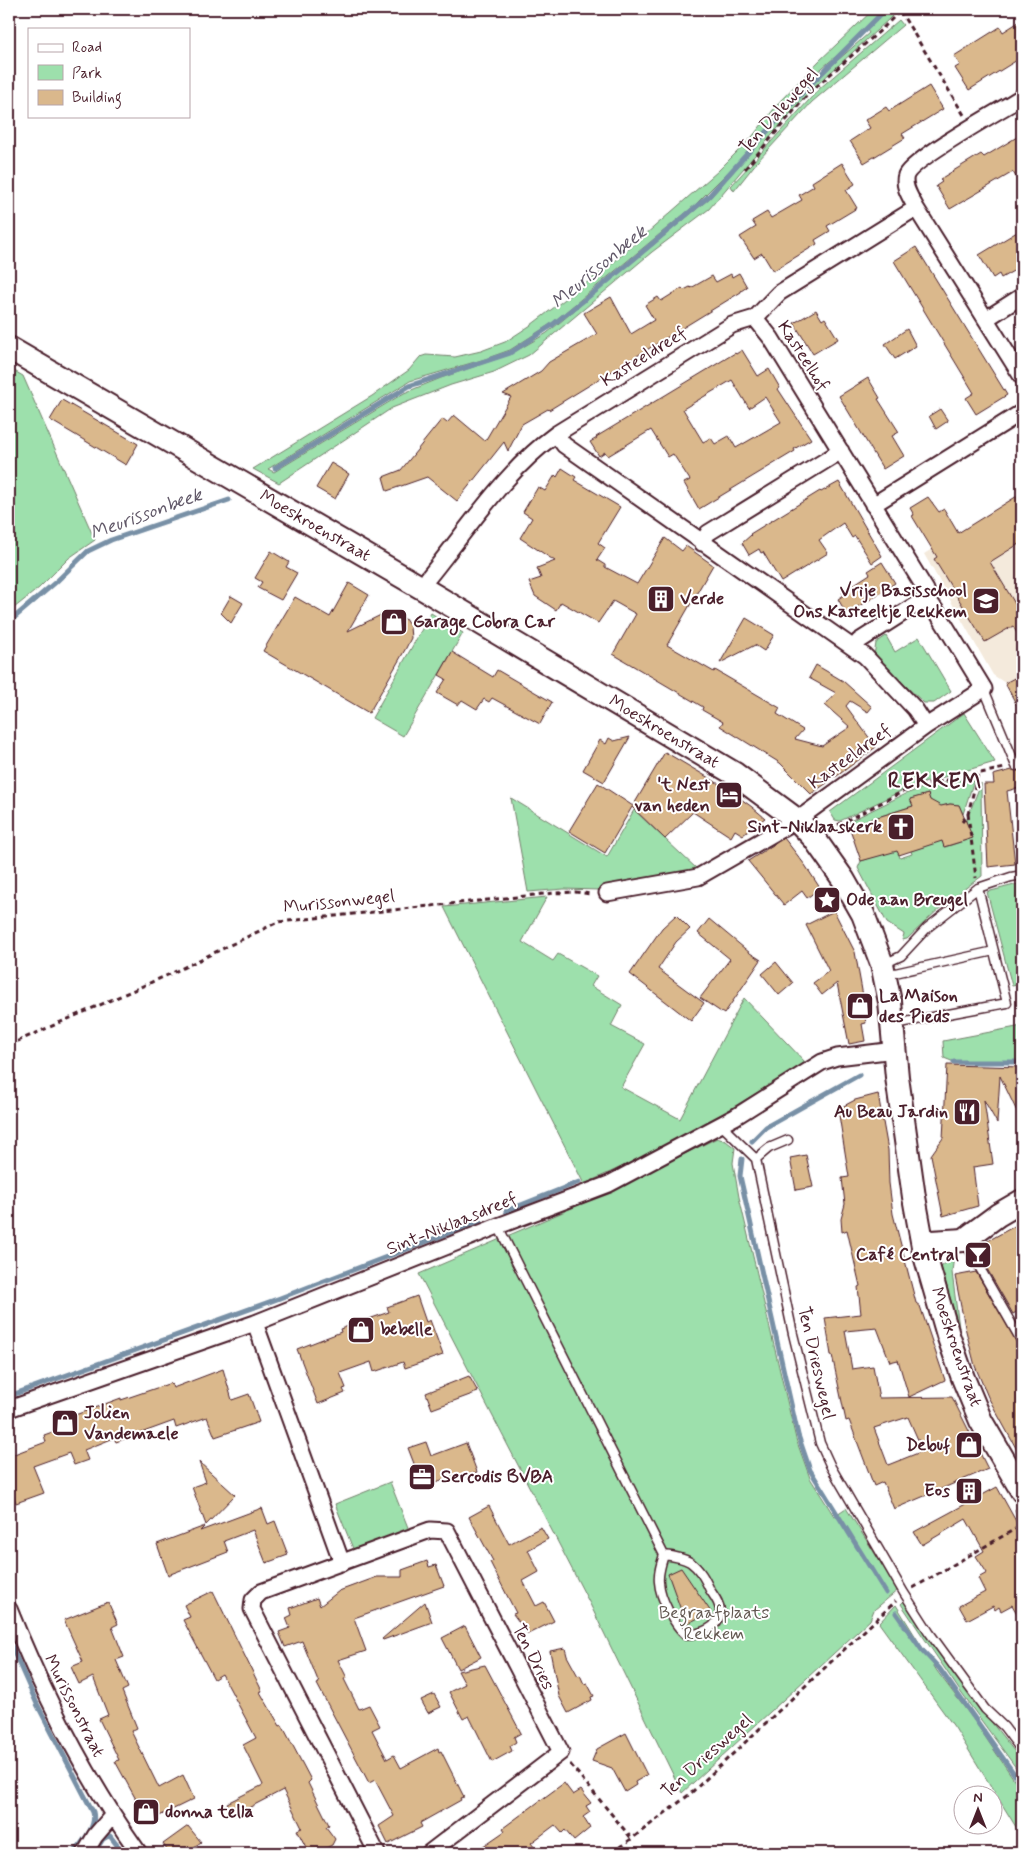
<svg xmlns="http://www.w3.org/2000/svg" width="1031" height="1862" font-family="Mynerve,sans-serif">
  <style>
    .built { fill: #f4eadc }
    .green { fill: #9de0ac; stroke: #74806c; fill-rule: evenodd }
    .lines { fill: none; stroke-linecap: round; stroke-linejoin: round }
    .stream { stroke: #7890a6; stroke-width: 5 }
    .building { fill: #dab88c; stroke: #4a1f2b; fill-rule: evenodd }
    .lane-casing { stroke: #4a1f2b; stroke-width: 11 }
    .street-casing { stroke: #4a1f2b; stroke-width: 19 }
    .secondary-casing { stroke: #4a1f2b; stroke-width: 26 }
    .path { stroke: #4a1f2b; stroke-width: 3; stroke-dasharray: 5 4; stroke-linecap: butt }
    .lane { stroke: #fff; stroke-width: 8 }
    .street { stroke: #fff; stroke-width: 15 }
    .secondary { stroke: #fff; stroke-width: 22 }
    .labels { text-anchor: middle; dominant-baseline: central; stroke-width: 4; stroke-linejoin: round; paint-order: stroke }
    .street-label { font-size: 18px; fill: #4a1f2b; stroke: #fff }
    .poi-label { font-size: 18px; font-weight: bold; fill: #4a1f2b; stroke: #fff; text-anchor: start }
    .park-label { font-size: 18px; fill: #635952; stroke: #fff }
    .water-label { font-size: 19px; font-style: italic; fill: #615868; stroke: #fff }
    .district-label { font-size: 22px; font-weight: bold; letter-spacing: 1px; fill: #4a1f2b; stroke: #fff }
  </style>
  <rect width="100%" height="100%" fill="#fff"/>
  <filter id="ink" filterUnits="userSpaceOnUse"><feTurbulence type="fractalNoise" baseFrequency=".02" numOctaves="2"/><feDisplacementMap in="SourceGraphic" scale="10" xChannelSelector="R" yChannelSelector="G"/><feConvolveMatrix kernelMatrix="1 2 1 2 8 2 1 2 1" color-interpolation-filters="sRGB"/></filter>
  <g filter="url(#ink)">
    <!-- built -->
    <path class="built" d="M1022,493v181l-17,9 -12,-8 -69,-121z"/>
    <!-- green -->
    <path class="green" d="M874,9h25l-11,11 -81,74 -98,115 -57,43 -123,103 -35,17 -43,13 -59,23 -113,75 -26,-14 119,-73 37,-26 11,-13 6,-2 29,2 26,-6 24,-9 26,-17 83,-63 104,-91 34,-34 29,-37 38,-39zM867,30l2,3 -54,47 -105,118 -163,135 -36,21 -70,24 -37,15 -130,79 -6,-3 142,-88 75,-22 25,-9 42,-27 142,-117 51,-51 70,-81z
      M899,20l4,5 -91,77 -55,60 -23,29 -3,-5 88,-97z
      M9,368l14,8 72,164 -26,18 -30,30 -30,24z
      M431,613l32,20 -60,103 -31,-18z
      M886,636l9,16 24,-15 32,54 -17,12h-10l-50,-47 2,-13z
      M964,713l31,49 -75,22 -21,8 -59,29 -5,-1 -5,-8z
      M975,777l-12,37 -4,-9 -9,-1 -12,3 -7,-3 -3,-10 -17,5 2,7 -64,20 1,-5 55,-27 21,-7z
      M981,783l1,93 -38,28 -37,35 -5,1 2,-6 -17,-11 -29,-55 3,-7 36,-12 3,9 12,-4 -3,-9 33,-4 3,6 25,-8 -5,-15z
      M511,798l96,59 27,-47 63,59 -98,21 -35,-1 -36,3z
      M1022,883v101l-10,2 -25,-94z
      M547,897l-25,45 31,19 5,-7 39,22 -6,10 31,19 -11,21 34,18 -24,43 59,32 64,-121 62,65 -94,57 -64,35 -64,29 -140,-277z
      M1022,1026v36h-68l-10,-4 -1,-17z
      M717,1138l9,3 9,7 -2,15 6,34 57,242 14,39 24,38 12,-8 52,82 -24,20 -4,10 -188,173 -92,-189 -171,-330 174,-75z
      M954,1256l-2,16 7,56 -18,-61z
      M390,1482l19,48 -55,21 -19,-47z
      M904,1601l47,70 71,90v15l-60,-82 -61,-90z
      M896,1605l41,66 36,48 49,72v50l-6,-14 -61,-99 -76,-105z"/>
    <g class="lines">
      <!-- stream -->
      <path class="stream" d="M275,468l134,-82 101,-33 41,-27 47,-37 111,-93 92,-102 85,-85
        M9,622l48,-41 31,-30 23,-11 118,-40
        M954,1062h68
        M752,1141l14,-14 93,-52
        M742,1159l-2,17 58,259 12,35 76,123
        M506,1211l73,-29
        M9,1396l271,-98 200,-77
        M896,1613l26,37 17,18 83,117
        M9,1641l28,63 56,108c4,15 -11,30 -19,41
        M94,1853l9,-14 5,-3h2l13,17"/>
    </g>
    <!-- building -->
    <path class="building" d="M1022,20v37l-53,33 -14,-22 5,-3 -6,-9 46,-29 3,5z
      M929,86l14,23 -41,25 3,4 -41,25 -14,-22 20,-13 -5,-8 21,-13 3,4z
      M1022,134v53l-9,-15 -63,37 -14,-23 6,-4 -2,-3 41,-25 3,3z
      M842,163l13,21 -9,6 11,18 -30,18 3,5 -15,9 2,4 -44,27 -11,-18 -8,5 -14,-21 16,-10 -4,-6 15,-9 4,6 31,-18 -3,-5 15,-9 -2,-4z
      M1022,229v37l-21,12 -2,-4 -6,4 -14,-23z
      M916,247l91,148 -31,19 -10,-16 8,-5 -80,-132z
      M739,273l8,14 -6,4v1l-192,118 -1,-1 -26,15 -14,27 -4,-9 -47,59 -30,-24 -40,14 -4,-14 18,-7 41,-51 5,4 7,-8 31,26 26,-44 -8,-3 38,-23 8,-9 48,-28 -13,-21 27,-16 20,37 23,-14 -9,-15 13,-8 3,4 21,-13 2,2 6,-3 1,1 21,-12 4,6 15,-8 1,3z
      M816,310l6,10 3,-2 13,21 -25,15 -19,-31z
      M907,329l9,17 -21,13 -10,-15z
      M742,350l16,26 11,-7 11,19 -2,1 33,50 -17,10 1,2 -96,58 -15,-26 6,-3 -17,-26 -5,3 -17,-27 -43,26 -3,-4 -6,4 -9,-14 7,-4 -1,-1 139,-84 1,1zM732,380l17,28 16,-11 16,25 -45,26 -7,-12 -14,8 -4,-6 -8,4 -20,-33z
      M868,378l12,20 -2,1 21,33 -7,4 12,20 -21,13 -44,-73z
      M62,400l76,44 -12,21 -76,-45z
      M940,409l8,12 -12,8 -7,-13z
      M331,463l18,11 -14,25 -19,-11z
      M562,468l14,9 -2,3 46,27 -22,36 7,5 -8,12 8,5v2l32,17 28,-46 17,13 4,-5 27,19 -46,80 47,27 1,-2 65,38 -3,6 26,16 -8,9 27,7 28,-19 -25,-22 11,-12 -27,-15 7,-13 27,16 29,26 -4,5 -18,-11 -4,5 30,41 -39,29 -9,2 -1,5 -16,11 -31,-31 -60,-37 3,-4 -21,-12 1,-3 -90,-53 23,-40 -23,-13 -15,22 -37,-21 -5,8 -21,-14 -6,-14 12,-4 -4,-10 18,-7 -35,-23 12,-20 -9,-6 15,-25 7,4 10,-16 2,2z
      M839,482l43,74 -10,7 -17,-27 -3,2 -9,-15 -24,17 9,13 -47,29 -18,-30 -2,1 -2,-4 -10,6 -7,-12 9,-8 -1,-1 70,-43 1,1z
      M1022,493v49l-32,20 27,45 5,-3v38l-9,-16 -28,16 -51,-83 3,-2 -25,-41 2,-1 -4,-7 18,-11 11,15 5,-3 14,24z
      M271,551l18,11 -3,5 11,6 -16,27 -23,-12 4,-6 -7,-4z
      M882,562l13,21 -27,18 -22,12 -8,-14 6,-4 -2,-3 28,-18 -2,-3z
      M349,583l20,12 -21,36 37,-18h10l10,6 5,8 1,11 -5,10 -37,65 -106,-62 32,-54 35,20z
      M231,596l12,7 -12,20 -10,-10z
      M746,618l28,17 -10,16 -9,-6 -35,18z
      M452,652l41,25 4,-7 55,32 -12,22 -48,-26 -3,4 -5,-3 -7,10 -15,-9 -4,5 -21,-12 9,-14 -7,-4z
      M1022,674v41l-17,-32z
      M630,737l-26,45 -21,-12 17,-30 6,4 3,-6 5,3z
      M665,752l61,36 26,19 13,11 -22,17 -8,-5 -4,7 -38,-25 -28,27 -33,-32 -27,46 -36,-22 29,-48 35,23z
      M1022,767v20l-15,4 8,73 -27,3 -4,-83h10l-1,-9 19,-5 6,1z
      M928,794l2,6 11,6 9,-2 9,1 14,33 -29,9 -2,-6 -43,14 -2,-4 -36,10 -12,-35 64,-20 -3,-7z
      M784,838l21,27 15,23 -13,10 -5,-7 -18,14 -36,-44z
      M834,911l21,41 12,66h-2l1,5 -4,1 3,17 -16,3 -12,-61 -15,12 -9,-12 16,-12 -23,-46z
      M676,915l14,14 -14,13 -18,27 46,34 -13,18 -61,-47 32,-46z
      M709,919l41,34 11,7 -37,54 -24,-16 30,-39 -32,-26z
      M776,962l17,21 -14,12 -17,-21z
      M947,1065l75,2v55l-22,-46 -3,47 -13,-23 9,64 -20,3 5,39 -35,10 -12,-61 12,-17z
      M878,1094l10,56 1,33 4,31 23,89 4,3 25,74 -36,17 -11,-37 -8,2 -13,-34 -32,3 7,38 21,-3 6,32 73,-1 36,72 -94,40 -11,-27 -9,4 -25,-66 -3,1 -14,-66h-1l-6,-37 36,-4 -3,-27 2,-1 -13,-56 -5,2 -1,-13 4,-15 -3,-26 7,-1 -11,-68 17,-9zM908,1417l15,34 -35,14 -14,-37z
      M806,1155l7,32 -17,3 -6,-32z
      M1022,1222v87l-9,5 -38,-66z
      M976,1272l46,79v108l-34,-62 -13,-31 -10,-39 -10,-51z
      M417,1296l9,26 4,-2 13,35 -38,13 -2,-6 -29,10 -3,-10 -31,11 6,15 -3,1 2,4 -27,11 -21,-55 44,-17 -1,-3 49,-17 -2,-5z
      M223,1369l9,31 17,-6 10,28 -44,15 -8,-20 -31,11 -2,-7 -58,21 -2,-4 -30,12 4,10 -14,5 -5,-12 -36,13 11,27 -28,10 -7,-19v-28l37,-14 -2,-7 17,-6 -2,-8 62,-23v2l50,-17 2,5z
      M469,1376l9,16 -46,17 -6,-16z
      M426,1442l5,14 35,-13 11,29 -23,8 -2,-4 -29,11 -15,-39z
      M199,1462l36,33 -29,30 -14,-38 14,-5z
      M997,1487l25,45v90l-10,-17 -11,6 -2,-4 -4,3 -2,-4 -26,14 -8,-14 26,-14 -7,-14 9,-5 -11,-17 8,-5 -18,-32 -44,26 -8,-13z
      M489,1506l20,38 32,-17 7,12 -20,11 11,22 -16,9 13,25 8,-4 10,19 -26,13 -15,-20 3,-1 -26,-51 3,-1 -24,-44z
      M262,1508l6,16 7,-3 13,34 -22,8 -13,-33 -29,11 4,11 -60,23 -11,-31 48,-18 -5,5z
      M427,1561l2,6 7,-2 8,21 -90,32 12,33 -28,9 9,18 -3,1 15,30 10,-4 11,21 -8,4 15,29 7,-4 7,13 37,-20 1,4 2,-1 23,46 -4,1 1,2 -41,23 2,4 -34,17 -9,-18 15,-10 -19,-36 -6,3 -11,-21 -41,-78 2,-1 -17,-42 -17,6 -6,-15 11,-4 -4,-10 6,-3 -2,-7 27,-10 3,8 19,-15 38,-14h25v-7z
      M681,1568l30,44 -25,12 -18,-50z
      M213,1591l49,100 -2,1 20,34 2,-1 29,55 -3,3 21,42 -3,2 9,12 -3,6 -16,8h-7l-12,-23 5,-2 -19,-38 -50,26 -6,-13 36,-18 -20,-40 13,-7 -34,-64 -8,5 -31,-59 7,-3 -6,-12z
      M108,1602l10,22 -6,3 12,30 -8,3 12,28 -6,3 15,37 -6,3 28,57 24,-13 11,24 -49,24 -8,-17 2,-1 -24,-44 4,-1 -20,-41 9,-4 -15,-38 -14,7 -8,-17 12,-5 -19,-42z
      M425,1602l7,20 -49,18 -1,-1z
      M465,1626l16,31 -23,12 -16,-31z
      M565,1648l2,8 11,20 2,-1 4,9 3,-1 7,13 -3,1 1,3 -24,13 -9,-17 -9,-45z
      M485,1665l36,68 -7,4 2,5 -6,4 2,5 -20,11 -23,-46 -6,3 -14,-27 16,-8 -7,-13z
      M434,1694l7,13 -13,6 -7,-13z
      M626,1733l21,42 -12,7 1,3 -11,7 -13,-24 -20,-7 5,-12z
      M564,1783l9,12 8,-5 10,13 -5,3 4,6 -7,5 7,11 -16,13 -9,-11 -3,3 -7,-8 -24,18 8,10h-66l32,-22 -2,-3z
      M188,1826l13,16 -15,11h-17l-6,-9z"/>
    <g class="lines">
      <!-- lane casing -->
      <g class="lane-casing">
        <path id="lane" d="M984,689l32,77
          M884,964l17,-8 26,-28 51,-40 33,-11 6,-1
          M886,975l108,-24
          M895,1024l112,-21 -29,-115
          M721,1125l35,34
          M756,1159l37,175 27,109 11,24 73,126 25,39 56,77 19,18 18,24
          M756,1159l13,-11 19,-8
          M498,1226l166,329c-3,9 -6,18 -5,27 1,16 15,43 27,53 14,-1 34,-7 34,-24 0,-8 -6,-15 -10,-21 -5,-11 -10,-21 -20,-28 -7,-4 -18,-6 -26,-7
          M965,1242l57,100"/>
      </g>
      <!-- street casing -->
      <g class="street-casing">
        <path id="street" d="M1022,97c-20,12 -109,62 -116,78 -4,11 5,23 10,33l106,169
          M755,318l24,-25 137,-85
          M986,319l36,-23
          M556,434l8,11 301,211 50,53 11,17
          M873,505l149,-93
          M702,543l6,-10 133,-82
          M422,588l6,-10c40,-49 76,-106 128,-144l176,-109 23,-7
          M854,648l5,-7 58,-37 12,-3
          M607,893l91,-16 99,-57 129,-94 58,-37 -47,-77 -8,-11 -3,-11 -155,-252 -16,-20
          M255,1323l87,240
          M9,1409l246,-86 243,-97 111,-42 126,-67 87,-55 15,-5 58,-7
          M9,1609c35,87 76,168 130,244
          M85,1853l10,-17 18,-21
          M377,1853l-125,-244 1,-9 8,-8 169,-62 17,1 114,221 -132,101"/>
      </g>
      <!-- secondary casing -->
      <g class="secondary-casing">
        <path id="secondary" d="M9,348l413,240 313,186 62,46 17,18 29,41 20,35 19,50 8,38 7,75 17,120 10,55 24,83 15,43 18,43 41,70
          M931,1242l33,-2 34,-25 24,-14"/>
      </g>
      <!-- path -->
      <path class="path" d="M900,11l64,104
        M745,169l64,-76 72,-63 21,-21
        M968,814l8,64
        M962,822l6,-8 10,-40
        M830,829l74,-38 19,-6 82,-17
        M9,1045l161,-71 108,-52 276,-29 21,-1 16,2
        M1016,1509l6,16
        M913,1588l109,-63
        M570,1764l62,75
        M613,1853l77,-59 206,-193"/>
      <!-- lane -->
      <use href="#lane" class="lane"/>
      <!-- street -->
      <use href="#street" class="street"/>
      <!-- secondary -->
      <use href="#secondary" class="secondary"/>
    </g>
  </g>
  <!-- icons -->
  <defs>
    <g id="building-square" transform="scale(1.4375)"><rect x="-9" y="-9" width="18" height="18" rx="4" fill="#4a1f2b" stroke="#fff"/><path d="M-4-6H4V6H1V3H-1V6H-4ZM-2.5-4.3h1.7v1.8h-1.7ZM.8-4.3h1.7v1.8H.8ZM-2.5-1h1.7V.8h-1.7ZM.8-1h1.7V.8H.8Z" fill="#fff"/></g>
    <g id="school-square" transform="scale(1.4375)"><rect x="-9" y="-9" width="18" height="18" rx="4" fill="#4a1f2b" stroke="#fff"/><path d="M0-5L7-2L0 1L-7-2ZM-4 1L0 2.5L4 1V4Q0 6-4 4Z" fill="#fff"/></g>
    <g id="shop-square" transform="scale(1.4375)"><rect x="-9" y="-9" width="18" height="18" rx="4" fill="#4a1f2b" stroke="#fff"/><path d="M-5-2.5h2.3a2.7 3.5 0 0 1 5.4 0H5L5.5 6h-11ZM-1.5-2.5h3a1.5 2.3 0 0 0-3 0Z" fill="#fff"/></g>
    <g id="hotel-square" transform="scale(1.4375)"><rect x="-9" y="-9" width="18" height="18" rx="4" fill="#4a1f2b" stroke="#fff"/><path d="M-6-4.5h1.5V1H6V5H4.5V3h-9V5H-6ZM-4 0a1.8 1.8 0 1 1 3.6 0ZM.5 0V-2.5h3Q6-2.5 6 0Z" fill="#fff"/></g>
    <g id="church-square" transform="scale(1.4375)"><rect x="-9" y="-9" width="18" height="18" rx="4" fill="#4a1f2b" stroke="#fff"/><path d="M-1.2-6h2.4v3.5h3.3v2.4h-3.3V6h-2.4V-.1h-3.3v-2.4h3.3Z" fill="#fff"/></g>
    <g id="sight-square" transform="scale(1.4375)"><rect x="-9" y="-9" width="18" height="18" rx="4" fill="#4a1f2b" stroke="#fff"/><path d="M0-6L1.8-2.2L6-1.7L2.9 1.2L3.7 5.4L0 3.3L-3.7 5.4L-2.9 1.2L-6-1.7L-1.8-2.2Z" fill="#fff"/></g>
    <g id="restaurant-square" transform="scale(1.4375)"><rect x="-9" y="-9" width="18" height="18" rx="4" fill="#4a1f2b" stroke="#fff"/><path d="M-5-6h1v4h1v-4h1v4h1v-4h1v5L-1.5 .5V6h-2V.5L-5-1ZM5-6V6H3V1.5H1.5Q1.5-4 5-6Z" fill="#fff"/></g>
    <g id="bar-square" transform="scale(1.4375)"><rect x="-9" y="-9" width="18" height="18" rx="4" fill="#4a1f2b" stroke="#fff"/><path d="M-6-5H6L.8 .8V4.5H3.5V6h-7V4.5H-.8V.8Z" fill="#fff"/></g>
    <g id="office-square" transform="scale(1.4375)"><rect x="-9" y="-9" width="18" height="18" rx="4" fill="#4a1f2b" stroke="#fff"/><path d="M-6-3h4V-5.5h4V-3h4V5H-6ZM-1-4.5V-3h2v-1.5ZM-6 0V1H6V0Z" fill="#fff"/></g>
  </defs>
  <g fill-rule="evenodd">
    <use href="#building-square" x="661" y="599"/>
    <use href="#school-square" x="986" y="601"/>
    <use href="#shop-square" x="394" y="622"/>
    <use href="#hotel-square" x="729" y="795"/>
    <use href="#church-square" x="901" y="827"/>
    <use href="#sight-square" x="827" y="900"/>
    <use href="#shop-square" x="860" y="1006"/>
    <use href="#restaurant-square" x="967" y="1112"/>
    <use href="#bar-square" x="978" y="1255"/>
    <use href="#shop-square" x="361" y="1330"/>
    <use href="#shop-square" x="65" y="1423"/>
    <use href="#shop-square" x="969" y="1445"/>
    <use href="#office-square" x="422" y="1477"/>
    <use href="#building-square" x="969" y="1491"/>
    <use href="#shop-square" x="146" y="1812"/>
  </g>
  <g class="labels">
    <!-- street labels -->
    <g class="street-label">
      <text transform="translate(779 111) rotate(-48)">Ten Dalewegel</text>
      <text transform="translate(803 356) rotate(57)">Kasteelhof</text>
      <text transform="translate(644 357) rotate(-32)">Kasteeldreef</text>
      <text transform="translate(315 526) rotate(30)">Moeskroenstraat</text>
      <text transform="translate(664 732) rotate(31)">Moeskroenstraat</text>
      <text transform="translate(850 757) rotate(-36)">Kasteeldreef</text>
      <text transform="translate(339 902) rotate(-6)">Murissonwegel</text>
      <text transform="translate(452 1224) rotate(-22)">Sint-Niklaasdreef</text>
      <text transform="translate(956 1347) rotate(71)">Moeskroenstraat</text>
      <text transform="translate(816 1363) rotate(77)">Ten Drieswegel</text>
      <text transform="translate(533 1657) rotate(63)">Ten Dries</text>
      <text transform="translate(74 1706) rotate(63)">Murissonstraat</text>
      <text transform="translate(707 1756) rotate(-42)">Ten Drieswegel</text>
    </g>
    <!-- poi labels -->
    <g class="poi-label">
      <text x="967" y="591" text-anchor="end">Vrije Basisschool<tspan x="967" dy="21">Ons Kasteeltje Rekkem</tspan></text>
      <text x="680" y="599">Verde</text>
      <text x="413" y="622">Garage Cobra Car</text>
      <text x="710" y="785" text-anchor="end">'t Nest<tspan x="710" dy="21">van heden</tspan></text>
      <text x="882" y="827" text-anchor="end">Sint-Niklaaskerk</text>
      <text x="846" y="900">Ode aan Breugel</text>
      <text x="879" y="996">La Maison<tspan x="879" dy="21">des Pieds</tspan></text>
      <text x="948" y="1112" text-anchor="end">Au Beau Jardin</text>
      <text x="959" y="1255" text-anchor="end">Café Central</text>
      <text x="380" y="1330">bebelle</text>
      <text x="84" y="1413">Jolien<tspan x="84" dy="21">Vandemaele</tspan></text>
      <text x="950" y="1445" text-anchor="end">Debuf</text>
      <text x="441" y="1477">Sercodis BVBA</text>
      <text x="950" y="1491" text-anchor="end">Eos</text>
      <text x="165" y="1812">donna tella</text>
    </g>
    <!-- park labels -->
    <g class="park-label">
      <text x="714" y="1613">Begraafplaats<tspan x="714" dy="21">Rekkem</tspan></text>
    </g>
    <!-- water labels -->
    <g class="water-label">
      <text transform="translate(599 267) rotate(-40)">Meurissonbeek</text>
      <text transform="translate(146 514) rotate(-20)">Meurissonbeek</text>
    </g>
    <!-- district labels -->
    <g class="district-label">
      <text x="935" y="782">REKKEM</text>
    </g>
  </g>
  <!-- margin -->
  <rect width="1031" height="1862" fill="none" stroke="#fff" stroke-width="30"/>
  <rect x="15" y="15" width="1001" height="1832" fill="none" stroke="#4a1f2b" stroke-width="2" filter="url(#ink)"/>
  <!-- legend -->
  <rect x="28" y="28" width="162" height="90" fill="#ffffff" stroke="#b7a5aa"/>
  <rect x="38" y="44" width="25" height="8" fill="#ffffff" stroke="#b7a5aa"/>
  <text x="72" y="52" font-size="15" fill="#4a1f2b">Road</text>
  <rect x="38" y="65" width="25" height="15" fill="#9de0ac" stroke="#b7a5aa"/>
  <text x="72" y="78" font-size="15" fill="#4a1f2b">Park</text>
  <rect x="38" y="90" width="25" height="15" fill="#dab88c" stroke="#b7a5aa"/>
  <text x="72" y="102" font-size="15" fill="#4a1f2b">Building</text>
  <!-- north arrow -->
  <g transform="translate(978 1810)"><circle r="24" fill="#ffffff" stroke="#b7a5aa"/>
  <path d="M0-4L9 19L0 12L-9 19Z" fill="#4a1f2b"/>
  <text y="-8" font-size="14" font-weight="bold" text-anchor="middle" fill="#4a1f2b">N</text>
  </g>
</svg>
